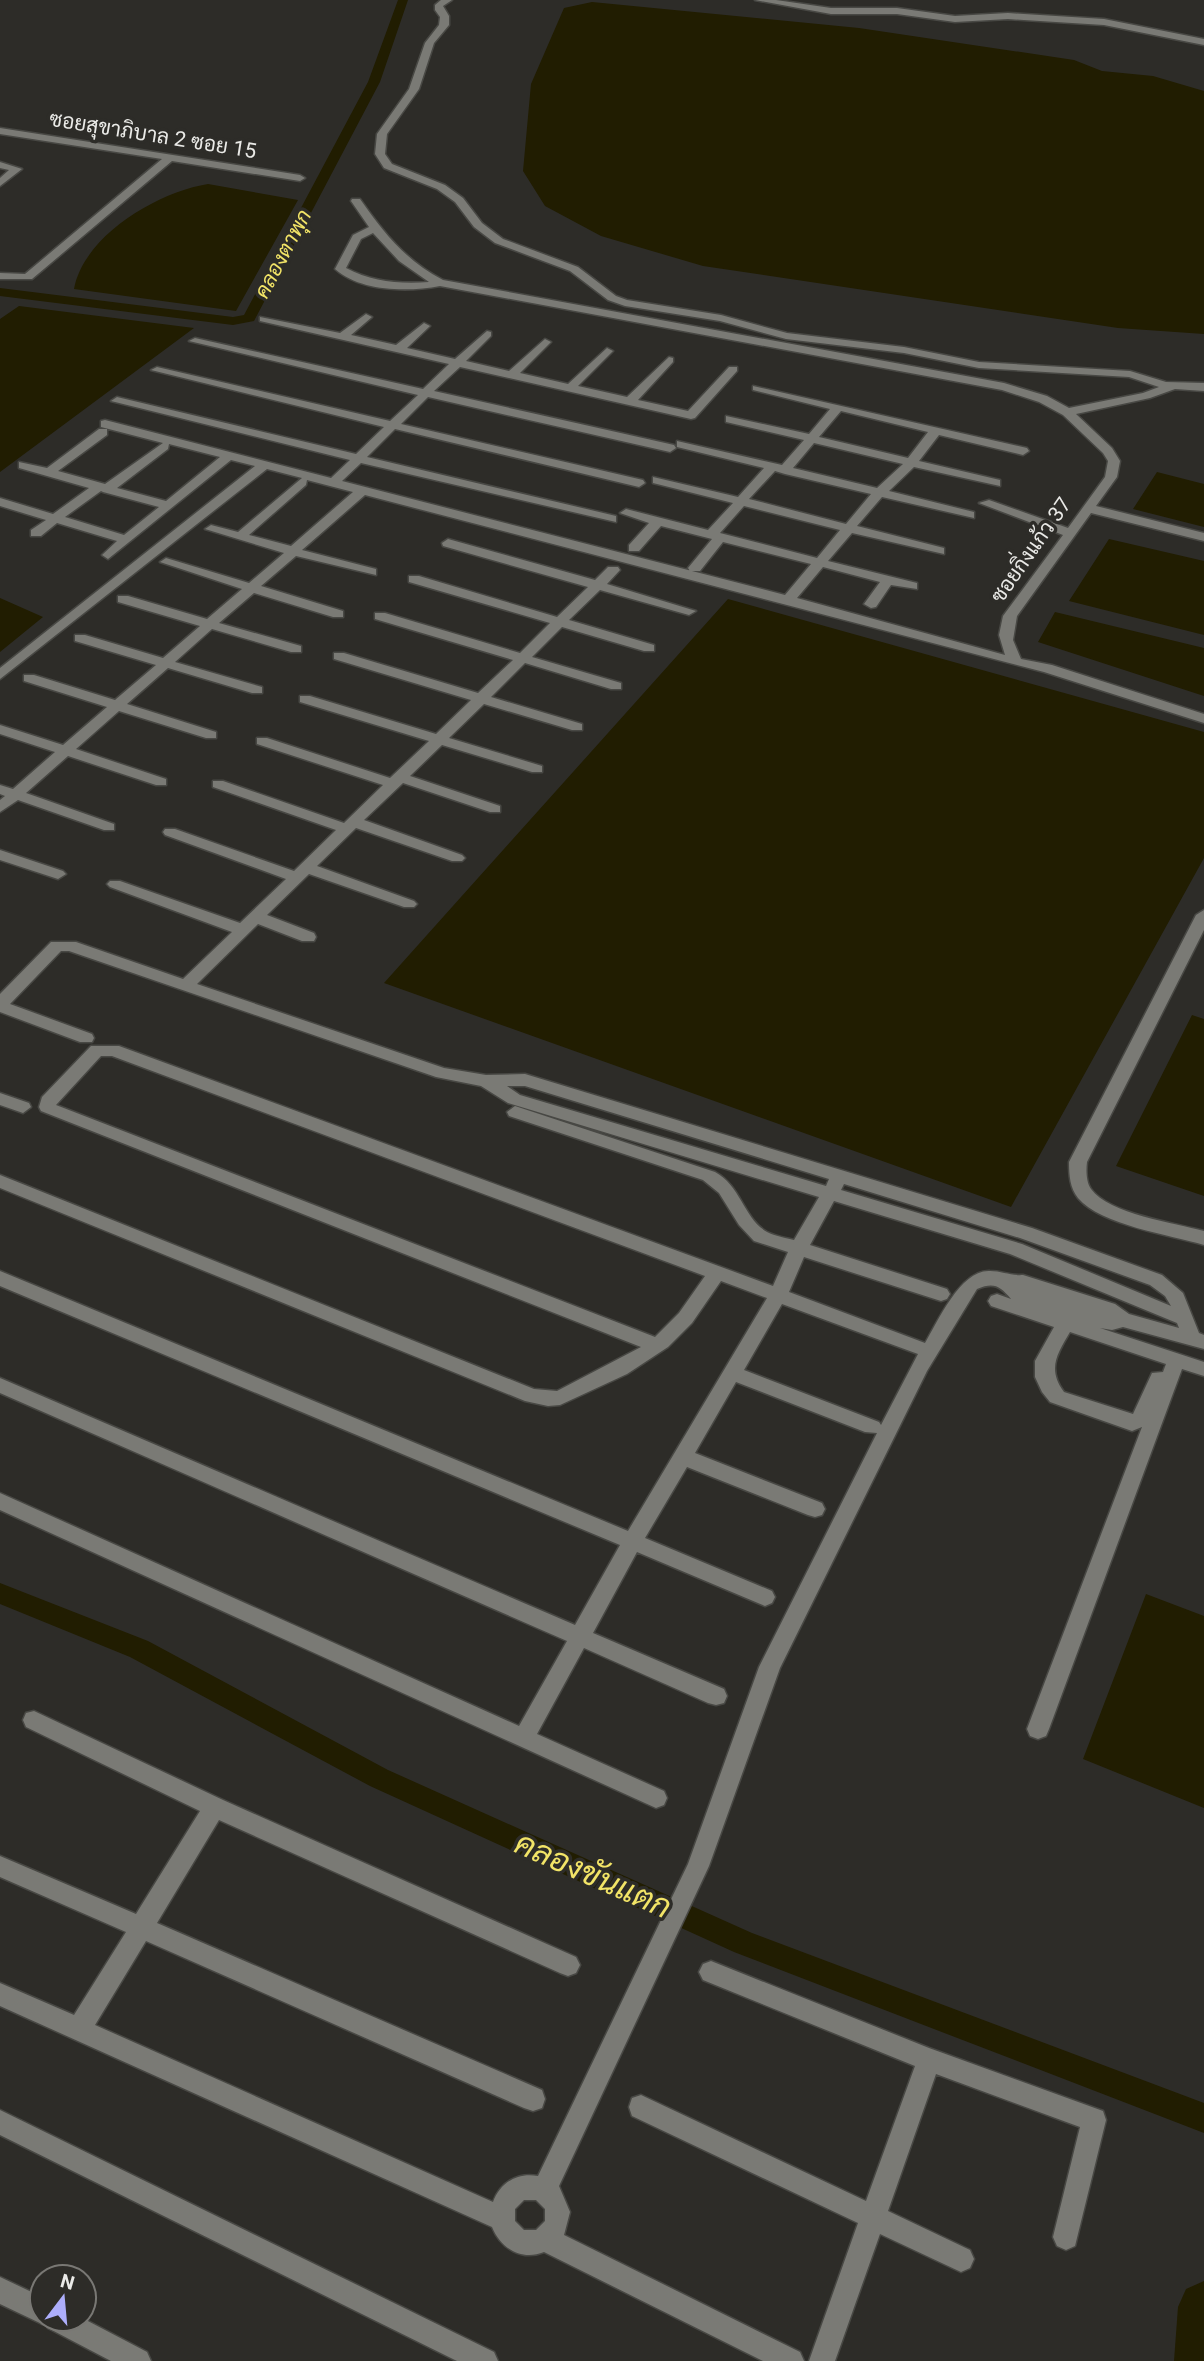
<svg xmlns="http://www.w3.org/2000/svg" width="1204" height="2361" font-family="Roboto,Sarabun,sans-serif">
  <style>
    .water { fill: #211d01 }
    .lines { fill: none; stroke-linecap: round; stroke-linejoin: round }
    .canal { fill: #211d01; fill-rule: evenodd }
    .river { fill: #211d01; fill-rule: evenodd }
    .minor-casing { stroke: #484844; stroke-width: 3 }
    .minor { fill: #7a7a75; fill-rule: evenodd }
    .labels { text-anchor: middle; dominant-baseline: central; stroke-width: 7; stroke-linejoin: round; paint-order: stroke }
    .far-street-label { font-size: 21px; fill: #eaeae7; stroke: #2d2c28 }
    .far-water-label { font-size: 21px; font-style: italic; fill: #f2e467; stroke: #2d2c28 }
    .near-water-label { font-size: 32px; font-style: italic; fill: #f2e467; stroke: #2d2c28 }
  </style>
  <rect width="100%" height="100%" fill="#2d2c28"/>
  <!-- water -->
  <path class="water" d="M592,2l267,26 215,32 28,11 51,5 51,15v243l-86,-6 -415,-62 -102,-30 -56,-30 -22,-35 8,-87 33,-76z
    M208,184l90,16 -62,111 -162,-22c10,-54 84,-97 134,-105z
    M19,306l175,22 -194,144v-153z
    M1157,472l47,12v43l-71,-18z
    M1109,539l95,22v74l-135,-34z
    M0,598l43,19 -43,35z
    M728,599l476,133v126l-193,349 -627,-224z
    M1055,612l149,36v48l-166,-54z
    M1192,1015l12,4v177l-88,-30z
    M1146,1594l58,22v192l-121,-49z"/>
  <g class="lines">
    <!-- canal -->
    <path class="canal" d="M398,0h10l-28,82 -126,239 -21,4 -233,-29v-8l233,29 11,-2 124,-233z
      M0,1583l148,58 240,129 364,163 452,170v30l-470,-181 -364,-166 -240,-129 -130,-53z"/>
    <!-- river -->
    <path class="river" d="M1204,2281v80h-30l4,-54 8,-18z"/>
    <!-- minor casing -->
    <g class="minor-casing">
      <path id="minor" d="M441,0h11l-9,6 6,10v9l-15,18 -15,46 -32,45 -2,20 7,10 53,21 18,13 19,25 21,16 75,28 38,29 11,4 94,15 66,18 117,14 75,15 151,9 36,11 38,1v8l-29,-2 -25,9 -74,16 36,34 8,13 -3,16 -21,29 108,27v8l-113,-28 -74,103 -4,24 8,19 31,6 152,49v9l-160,-51 -679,-177 -63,55 74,19v6l-80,-19 -35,30 82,25v6h-10l-79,-24 -35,30 82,23v6h-10l-79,-23 -37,33 87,25v6h-10l-84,-25 -41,36 89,28v6h-10l-87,-27 -43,38 90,30v6h-10l-88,-29 -42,37 88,31v6h-10l-86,-30 -18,12v-12l5,-4 -5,-2v-9l13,4 42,-37 -55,-18v-9l63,20 44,-38 -83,-26v-6h10l81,25 41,-35 -81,-24v-6h10l78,23 37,-32 -82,-24v-6h10l79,23 35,-30 -82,-27 6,-4 83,25 35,-30 -79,-24 6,-4 27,7 64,-54 -35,-9 -267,210v-11l255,-202 -24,-6 -123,99 -6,-4 15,-14 -60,-18 -16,13h-10v-6l15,-10 -46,-14v-8l53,16 36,-26 -70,-20v-6l28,6 52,-39h8v6l-49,36 47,13 58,-41 -62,-16v-6l4,-1 226,58 19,-18 -239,-59 6,-4 239,57 28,-27 -233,-57 6,-3 233,54 28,-26 -229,-54 6,-3 228,51 26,-25 -189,-43v-4l80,16 26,-19 6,3 -21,18 45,10 28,-22 6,3 -23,22 48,11 32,-28 4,1v4l-25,25 43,10 36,-32 6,3 -31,31 48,11 39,-36 6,3 -35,35 49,11 42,-40 4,1v4l-35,38 50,11 41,-44h8v4l-42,47 -4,1 -231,-52 -26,24 240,54 2,3 -6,4 -242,-55 -27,27 242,56 2,3 -6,4 -244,-58 -28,28 249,59v6l-255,-59 -19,18 443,114 26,-31 -88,-22 -23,29h-10l-2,-3 24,-29 -51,-13 -22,25h-10v-6l20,-22 -29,-10 6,-4 82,21 25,-27 -80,-20v-6l85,20 26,-29 -87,-21v-6l105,24 22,-25 -78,-18v-6l83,18 21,-25 -77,-19v-4l274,62 2,3 -6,4 -84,-20 -20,26 81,19v6l-86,-19 -25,24 85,21v6l-92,-21 -25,29 87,22v6l-92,-21 -24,28 89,22v6l-26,-4 -15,22 -5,1 -7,-4 16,-22 -57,-15 -26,31 208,57 -6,-20 4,-19 60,-81 -84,-32 10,-3 79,28 37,-51 3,-16 -5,-8 -40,-38 -24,-13 -37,-12 -562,-104c-32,6 -79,6 -105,-17l18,-34 16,-8 -18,-26 1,-2h8c23,33 46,62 83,81l561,103 43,13 22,12 74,-15 16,-6 -30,-10 -150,-9 -75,-15 -118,-14 -66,-18 -95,-15 -17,-6 -38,-29 -75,-28 -21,-16 -19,-25 -18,-13 -53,-21 -9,-14 2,-20 32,-45 16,-46 14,-18 1,-8 -5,-7v-5zM373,233l26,28 30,21c-29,2 -57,0 -83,-14l15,-29zM841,411l87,21 -20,26 -89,-21zM814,443l89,21 -26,24 -84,-20zM169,444l51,13 -54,44 -49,-13 51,-39zM775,471l10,3 86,20 -25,30 -97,-25zM307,480l46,12 -62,54 -42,-11 57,-50zM101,491l2,1 56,15 -35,28 -59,-18zM744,506l96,24 -23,28 -97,-25z
        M755,0h21l55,8h66l58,8 53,-3 96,6 100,20v6l-100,-20 -96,-6 -53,3 -58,-8h-66z
        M0,128l300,47 5,3 -5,3 -128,-20 -140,118h-32v-6l25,1 137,-115 -162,-25z
        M0,162l22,7 -22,17v-8l9,-8 -9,-2z
        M448,539l147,41 13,-13h10l2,3 -13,14 89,27 -7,4 -89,-25 -31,30 85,25v6h-10l-82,-24 -30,30 89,26v6h-10l-86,-26 -34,34 91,27v6h-10l-88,-26 -35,34 93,28v6h-10l-90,-27 -32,31 90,30v6h-10l-87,-29 -39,37 98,35 3,3 -3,3h-10l-96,-33 -39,38 97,35 3,3 -3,3h-10l-95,-33 -42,41 47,18 2,4 -2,4h-12l-44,-17 -61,60 247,84 42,7 39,-1 507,154 130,47 21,18 16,40 5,2v14l-81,-22 -11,3 -12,-2 104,34v14l-22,-7 -133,360 -3,7 -8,3 -8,-3 -3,-7 115,-302 -10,4 -82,-29 -8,-10 -7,-15v-16l19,-34 -63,-21 -3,-5 3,-5 6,-2 14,5c-11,-13 -17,-17 -34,-10l-50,82 -147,297 -71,198 -150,320 11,26 -6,23 236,117 4,9h-41l-219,-109c-22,9 -43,-3 -52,-25l-492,-221v-23l74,32 52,-83 -126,-55v-21l136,58 64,-103 -174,-84 -3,-7 3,-7 8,-2 189,89 353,157 4,8 -4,8 -8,3 -8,-3 -341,-153 -62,103 385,167 3,9 -3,9 -9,3 -9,-3 -378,-167 -51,84 398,177c7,-19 24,-30 45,-26l150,-312 71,-197 118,-234 -12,-1 -129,-50 -41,71 127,50 3,6 -3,6 -7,2 -7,-2 -121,-48 -42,71 127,53 3,6 -3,6 -7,3 -7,-3 -121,-51 -44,81 131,56 3,7 -3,7 -8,2 -8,-2 -124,-55 -47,86 127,57 3,7 -3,7 -8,3 -656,-298v-17l519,233 48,-85 -567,-248v-15l575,247 45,-80 -620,-259v-15l628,260 139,-233 -46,-17 -29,42 -24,24 -41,27 -67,31 -12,1 -23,-5 -525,-213v-13l534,214 23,2 84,-44 -600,-236 -2,-4 3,-10 49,-51h28l654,240 15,-34 -34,-11 -15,-16 -20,-32 -16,-13 -194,-64 -2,-4 8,-6 200,66c26,14 29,47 52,60 8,4 19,6 27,8l25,-43 -311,-94 -27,-17 -45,-9 -367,-126h-8l-51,53 82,30 2,4 -2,4h-12l-80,-30v-18l51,-52h25l107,37 49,-47 -122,-45 -3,-3 3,-3h10l120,42 46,-44 -121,-44 -2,-3 2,-3h10l119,42 42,-41 -123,-43v-6h10l121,42 39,-38 -126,-41v-6h10l123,40 39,-37 -129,-39v-6h10l126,38 35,-34 -137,-41v-6h10l134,40 35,-33 -138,-41v-6h10l135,40 30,-30 -141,-41v-6h10l138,41 31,-30 -145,-41 -1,-3zM101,1056h11l593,220 -26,37 -24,24 -599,-232zM507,1086h18l304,93 -3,7 -306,-91zM844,1184l176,54 130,47 15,11 6,10 -149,-62 -181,-54zM834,1201l176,53 167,69 2,5 -50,-14 -14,-10 -92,-29c-12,1 -21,-4 -33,-4 -29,-2 -52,50 -65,72l-136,-51 15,-35 137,44 6,-2 3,-5 -3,-5 -137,-44zM782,1304l136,50 -37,71 -2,-3 -135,-52zM1070,1332l96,32 -3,8 -11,1 -19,41 -69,-22c-17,-23 -7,-38 6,-60zM524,2200h12l9,9v12l-9,9h-12l-9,-9v-12z
        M0,850l63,21 3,3 -8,5 -58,-19z
        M1204,910v20l-117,232c-1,8 -1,20 4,27 18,25 84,34 113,42v14c-33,-10 -104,-20 -126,-47 -8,-10 -9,-23 -9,-36l127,-247z
        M0,1093l29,10 2,4 -8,6 -23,-8z
        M711,1961l218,87 174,63 3,9 -31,126 -9,4 -9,-4 -4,-9 27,-110 -144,-53 -48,137 82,39 4,9 -4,9 -9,4 -81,-38 -45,127h-26l49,-138 -226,-107 -3,-9 3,-9 9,-3 225,106 49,-135 -212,-86 -4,-8 4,-8z
        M0,2110l494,242 4,9h-41l-457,-226z
        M0,2277l42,20v22h42l63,33 4,9h-40l-63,-33 -2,-6 -4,2 -42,-20z"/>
    </g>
    <!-- minor -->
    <use href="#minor" class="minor"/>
  </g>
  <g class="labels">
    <!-- far-street labels -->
    <g class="far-street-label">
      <text transform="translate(153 135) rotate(9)">ซอยสุขาภิบาล 2 ซอย 15</text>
      <text transform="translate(1031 550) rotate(-55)">ซอยกิ่งแก้ว 37</text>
    </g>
    <!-- far-water labels -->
    <g class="far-water-label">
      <text transform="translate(283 254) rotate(-62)">คลองตาพุก</text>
    </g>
    <!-- near-water labels -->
    <g class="near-water-label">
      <text transform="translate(593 1875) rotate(24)">คลองขันแตก</text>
    </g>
  </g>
  <!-- north arrow -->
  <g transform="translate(63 2298) rotate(16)"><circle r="33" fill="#2d2c28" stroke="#797874" stroke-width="2"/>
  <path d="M0-5L12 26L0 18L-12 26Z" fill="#adaefb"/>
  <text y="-10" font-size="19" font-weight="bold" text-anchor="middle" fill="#eaeae7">N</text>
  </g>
</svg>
